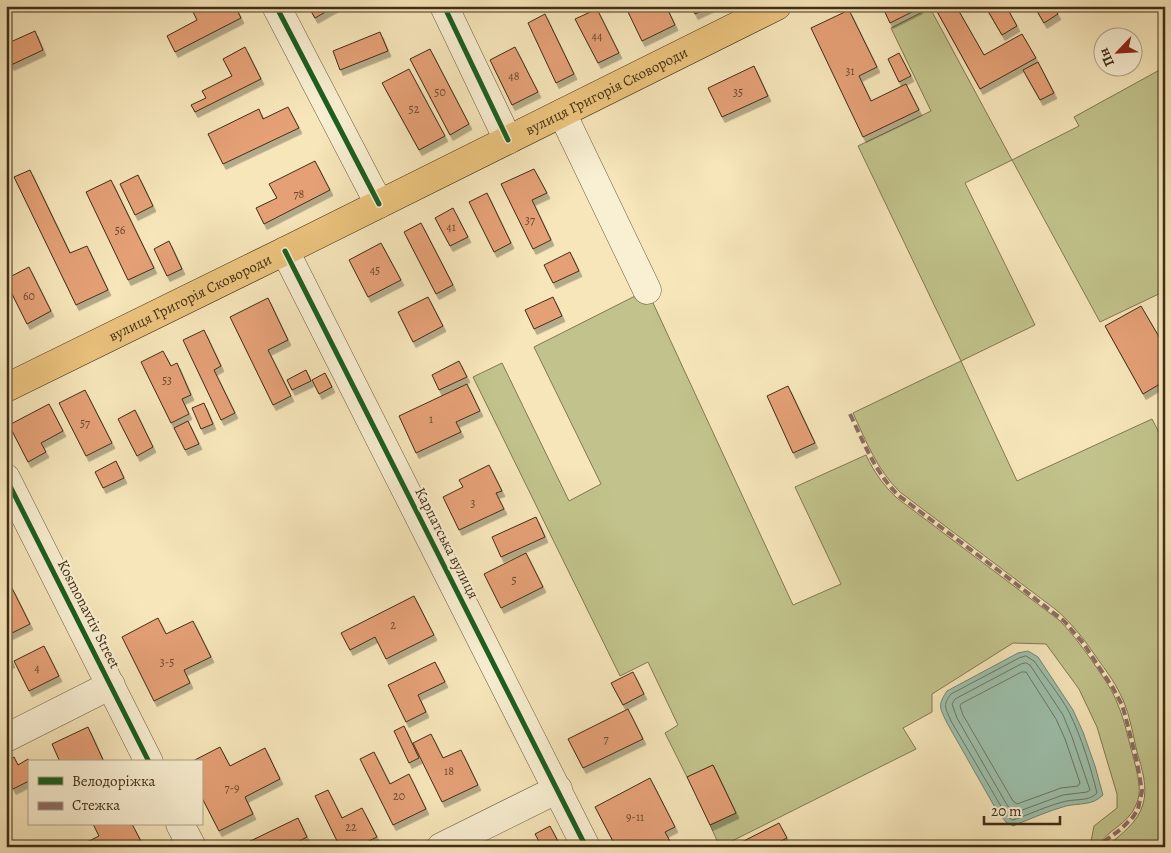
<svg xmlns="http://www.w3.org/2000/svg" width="1171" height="853" font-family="Alegreya,serif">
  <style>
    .green { fill: #c2c38c; stroke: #827852 }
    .water { fill: #9dc0ac; stroke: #788670 }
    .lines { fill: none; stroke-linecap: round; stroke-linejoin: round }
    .shore { stroke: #6f7762; stroke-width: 1 }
    .building { fill: #e5a076; stroke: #412e17; filter: url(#shadow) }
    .minor-casing { stroke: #6e5c40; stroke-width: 29 }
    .major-casing { stroke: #412e17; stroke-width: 29 }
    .minor { stroke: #f9efd2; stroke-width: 28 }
    .major { stroke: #ebc37d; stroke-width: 28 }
    .quiet { stroke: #8d6e63; stroke-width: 4; stroke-dasharray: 8 4; stroke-linecap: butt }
    .cycleway-casing { stroke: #f9efd2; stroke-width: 8 }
    .cycleway { stroke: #1b5e20; stroke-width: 5 }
    .labels { text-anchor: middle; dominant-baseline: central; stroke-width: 4.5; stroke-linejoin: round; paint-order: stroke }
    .number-label { font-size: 12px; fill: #6a4a2f }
    .street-label { font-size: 15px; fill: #412e17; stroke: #f9efd2 }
  </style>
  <defs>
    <filter id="shadow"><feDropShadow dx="3" dy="5.5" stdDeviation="0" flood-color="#0004"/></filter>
  </defs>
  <rect width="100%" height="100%" fill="#f6e6ba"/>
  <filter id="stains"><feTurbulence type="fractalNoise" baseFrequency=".004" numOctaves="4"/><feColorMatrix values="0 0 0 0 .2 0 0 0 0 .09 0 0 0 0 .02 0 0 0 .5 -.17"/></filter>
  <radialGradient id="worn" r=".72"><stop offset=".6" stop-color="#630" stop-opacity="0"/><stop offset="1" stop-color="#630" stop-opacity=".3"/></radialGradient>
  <!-- green -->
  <path class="green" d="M930,8l82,152 67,-34 -5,-9 91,-50v224l-65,31 -88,-162 -47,23 70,142 -74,36 56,120 135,-62 13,25v403h-59c14,-12 32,-24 37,-43 5,-16 -1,-36 -6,-52 -4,-17 -7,-36 -14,-52 -6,-14 -15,-27 -24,-39 -13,-19 -26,-37 -44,-52l-155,-117c-23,-22 -34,-51 -47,-79l108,-52 -103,-215 73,-35 -40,-83z
    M647,290l146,315 48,-21 -46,-97 71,-32c8,17 17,30 31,43l162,122c15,15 26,31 38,48 8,12 16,23 21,37 7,16 10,34 15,51 4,16 10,34 3,49 -8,20 -30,25 -38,42h-8l4,-21 23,-18v-14l-20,-67 -18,-38 -33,-45 -33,-1 -81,51v18l-29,16 13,21 -196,98 -10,-22 25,-12 -22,-48 -26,12 -22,-44 13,-8 -30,-63 -28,14 -147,-299 29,-14 67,138 32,-17 -67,-137z"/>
  <!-- water -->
  <path class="water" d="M1028,651l10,6 35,53 10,22 12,34 8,29c-11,11 -24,8 -37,11 -18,5 -36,13 -53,20l-7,-4 -9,-11 -50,-88c-7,-15 -10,-17 0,-32l71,-38z"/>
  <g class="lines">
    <!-- shore -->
    <path class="shore" d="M1026,656l8,5c11,16 26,34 35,51 12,24 22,56 28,81 -7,8 -20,6 -30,8 -19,4 -36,13 -54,19l-4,-2 -7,-10 -51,-87c-5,-12 -9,-16 0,-27l68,-36z
      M1026,663l4,2 33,50 9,22 18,53 -3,2 -24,3 -49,18 -7,-8 -50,-87 -5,-14 3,-5 66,-35z
      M1022,672h4l30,47 9,20 15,44 -2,3 -17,2 -44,16 -4,-3 -50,-86 -3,-9 1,-2z"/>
  </g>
  <!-- building -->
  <path class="building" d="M190,6h45l6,12 -66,34 -8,-16 30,-16z
    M308,6h28l-21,12z
    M639,6h27l9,19 -33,16 -14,-29z
    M691,6h21l-17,8z
    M882,6h37l1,2 -30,15z
    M934,6h22l28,49 38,-21 14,24 -56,31z
    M985,6h21l11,20 -15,9z
    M1034,6h19l5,8 -14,9z
    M597,9l22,44 -21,10 -23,-44z
    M849,10l28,57 -18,9 12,25 35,-17 13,26 -56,27 -52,-109z
    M545,14l29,60 -18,9 -28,-60z
    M35,31l8,19 -32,15 -5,-11v-10z
    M380,32l8,19 -48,19 -7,-19z
    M245,47l16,32 -66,33 -4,-7 15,-7 -4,-7 30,-15 -9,-17z
    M515,47l23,45 -26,13 -22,-45z
    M430,49l39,75 -19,11 -40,-76z
    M899,53l12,23 -12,6 -11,-23z
    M1038,62l16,31 -14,7 -17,-30z
    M754,66l14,30 -46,21 -14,-29z
    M409,69l36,67 -26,14 -37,-67z
    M288,107l11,21 -76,36 -15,-30 51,-25 4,10z
    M315,161l15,29 -66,34 -8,-16 21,-10 -8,-14z
    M534,169l13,24 -15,7 19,40 -18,9 -32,-65z
    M30,170l40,83 17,-7 21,44 -32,15 -62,-128z
    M138,175l15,31 -18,9 -15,-31z
    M111,180l43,88 -26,12 -42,-88z
    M487,193l24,50 -17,9 -25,-50z
    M453,208l15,29 -18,9 -15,-28z
    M421,223l32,62 -17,9 -32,-62z
    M169,241l13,28 -15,7 -13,-27z
    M381,243l20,37 -33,17 -19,-37z
    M570,252l9,19 -26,12 -9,-18z
    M29,267l22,44 -24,13 -21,-42v-3z
    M428,297l15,29 -30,16 -15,-30z
    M553,297l9,19 -28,13 -9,-19z
    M268,298l20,42 -20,10 23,46 -18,9 -43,-88z
    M1141,306l24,41v34l-22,13 -38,-68z
    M204,330l17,36 -7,4 21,43 -14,7 -38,-80z
    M163,351l8,15 6,-3 14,32 -9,4 7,15 -18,9 -30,-61z
    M459,361l8,16 -28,13 -7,-15z
    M306,370l5,11 -19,9 -5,-10z
    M325,373l7,14 -13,7 -7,-14z
    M467,384l13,27 -24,11 5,10 -45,21 -17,-37z
    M788,386l27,57 -22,10 -26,-57z
    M85,390l27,53 -26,13 -27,-53z
    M204,403l9,21 -12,5 -9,-21z
    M49,404l14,27 -22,12 5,9 -18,10 -19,-37z
    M135,410l18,37 -16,9 -19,-37z
    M188,421l11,23 -14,6 -11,-22z
    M116,461l8,17 -21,10 -8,-16z
    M489,465l13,26 -6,2 8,16 -45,21 -16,-33 20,-10 -4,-7z
    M536,517l9,20 -44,20 -9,-20z
    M526,553l17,34 -42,21 -17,-34z
    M12,588l18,36 -24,12v-45z
    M414,596l20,39 -48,24 -11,-22 -25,13 -9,-17z
    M158,618l8,16 27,-13 18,36 -27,13 6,13 -36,18 -32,-64z
    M44,646l15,30 -30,15 -15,-30z
    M6,650l6,12 -6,3z
    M435,662l10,20 -27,13 8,17 -20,10 -18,-37z
    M633,672l11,22 -21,11 -12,-22z
    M628,709l15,30 -60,29 -15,-29z
    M404,726l15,32 -10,5 -15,-32z
    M88,727l16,35h-44l-8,-18z
    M431,734l12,24 18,-8 17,35 -36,17 -29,-59z
    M220,747l10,19 35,-18 15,31 -35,18 8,17 -34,17 -18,-35v-34h-10z
    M374,752l16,32 19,-10 17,35 -33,16 -33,-66z
    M14,757l4,8 10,-6 2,3 -1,19 -16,8 -7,-14v-14z
    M713,765l23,48 -26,12 -23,-48z
    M650,778l25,49 -10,5 8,15h-57l-21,-40z
    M328,790l14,28 20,-10 15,29 -20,10h-17l-25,-51z
    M298,818l9,19 -19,10h-50z
    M779,823l8,15 -18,9h-37z
    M93,824h39l12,23h-67l22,-11z
    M550,826l11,21h-19l-7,-13z"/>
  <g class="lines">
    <!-- minor casing -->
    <g class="minor-casing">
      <path id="minor" d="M276,6l103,198
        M444,6l64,134
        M562,113l85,177
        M285,251l301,596
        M6,478l143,284
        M6,738l105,-53
        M180,824l12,23
        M441,847l117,-58"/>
    </g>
    <!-- major casing -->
    <g class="major-casing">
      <g id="major">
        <path id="s1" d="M6,388l279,-137 492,-245"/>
      </g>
    </g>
    <!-- minor -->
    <use href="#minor" class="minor"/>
    <!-- major -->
    <use href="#major" class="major"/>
    <!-- quiet -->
    <path class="quiet" d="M850,414c14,29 25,58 48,81l113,85 53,41 19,22 30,45 9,17 3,10 12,47 5,29 -4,18 -5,8 -12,12 -15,11 -5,7"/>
    <!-- cycleway casing -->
    <g class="cycleway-casing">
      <path id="cycleway" d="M276,6l103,198
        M444,6l64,134
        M285,251l301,596
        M6,478l143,284"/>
    </g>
    <!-- cycleway -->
    <use href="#cycleway" class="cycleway"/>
  </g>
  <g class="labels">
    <!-- number labels -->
    <g class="number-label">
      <text x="597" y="36">44</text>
      <text x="850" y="71">31</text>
      <text x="514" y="76">48</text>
      <text x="440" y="92">50</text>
      <text x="738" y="92">35</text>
      <text x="414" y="109">52</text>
      <text x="299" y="194">78</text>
      <text x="530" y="220">37</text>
      <text x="451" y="227">41</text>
      <text x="120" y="230">56</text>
      <text x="375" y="270">45</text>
      <text x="29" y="296">60</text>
      <text x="167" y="380">53</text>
      <text x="431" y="419">1</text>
      <text x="85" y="423">57</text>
      <text x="473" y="503">3</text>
      <text x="514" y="580">5</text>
      <text x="393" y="625">2</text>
      <text x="167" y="662">3-5</text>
      <text x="37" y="668">4</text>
      <text x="606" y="739">7</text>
      <text x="449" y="771">18</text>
      <text x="232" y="788">7-9</text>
      <text x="399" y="796">20</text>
      <text x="635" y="817">9-11</text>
      <text x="351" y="827">22</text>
    </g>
    <!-- street labels -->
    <g class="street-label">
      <text stroke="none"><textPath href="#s1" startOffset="670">вулиця Григорія Сковороди</textPath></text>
      <text stroke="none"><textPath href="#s1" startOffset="205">вулиця Григорія Сковороди</textPath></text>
      <text transform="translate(447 543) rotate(63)">Карпатська вулиця</text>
      <text transform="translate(89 614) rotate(63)">Kosmonavtiv Street</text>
    </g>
  </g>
  <!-- margin -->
  <rect width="1171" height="853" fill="none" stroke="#f6e6ba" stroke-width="25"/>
  <rect x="8" y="8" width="1156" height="838" fill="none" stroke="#412e17" stroke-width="2.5"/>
  <rect x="12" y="12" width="1146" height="828" fill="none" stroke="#412e17"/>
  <!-- legend -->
  <rect x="28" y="760" width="175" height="65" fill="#f9efd2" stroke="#afa287"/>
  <rect x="38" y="777" width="25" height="8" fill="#1b5e20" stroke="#afa287"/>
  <text x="72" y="786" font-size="15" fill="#412e17">Велодоріжка</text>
  <rect x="38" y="802" width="25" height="8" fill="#8d6e63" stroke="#afa287"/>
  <text x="72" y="810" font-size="15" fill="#412e17">Стежка</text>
  <!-- north arrow -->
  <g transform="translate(1118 52) rotate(245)"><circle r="24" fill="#f9efd2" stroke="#afa287"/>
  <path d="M0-4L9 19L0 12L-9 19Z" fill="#8f2418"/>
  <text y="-8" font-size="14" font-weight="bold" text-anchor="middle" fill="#412e17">Пн</text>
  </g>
  <!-- scale -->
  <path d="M984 816v8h76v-8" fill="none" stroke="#412e17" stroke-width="2.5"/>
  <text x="991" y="816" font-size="15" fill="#412e17" stroke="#f9efd2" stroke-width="4" paint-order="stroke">20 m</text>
  <rect width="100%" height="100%" filter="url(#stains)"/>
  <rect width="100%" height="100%" fill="url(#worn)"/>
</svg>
